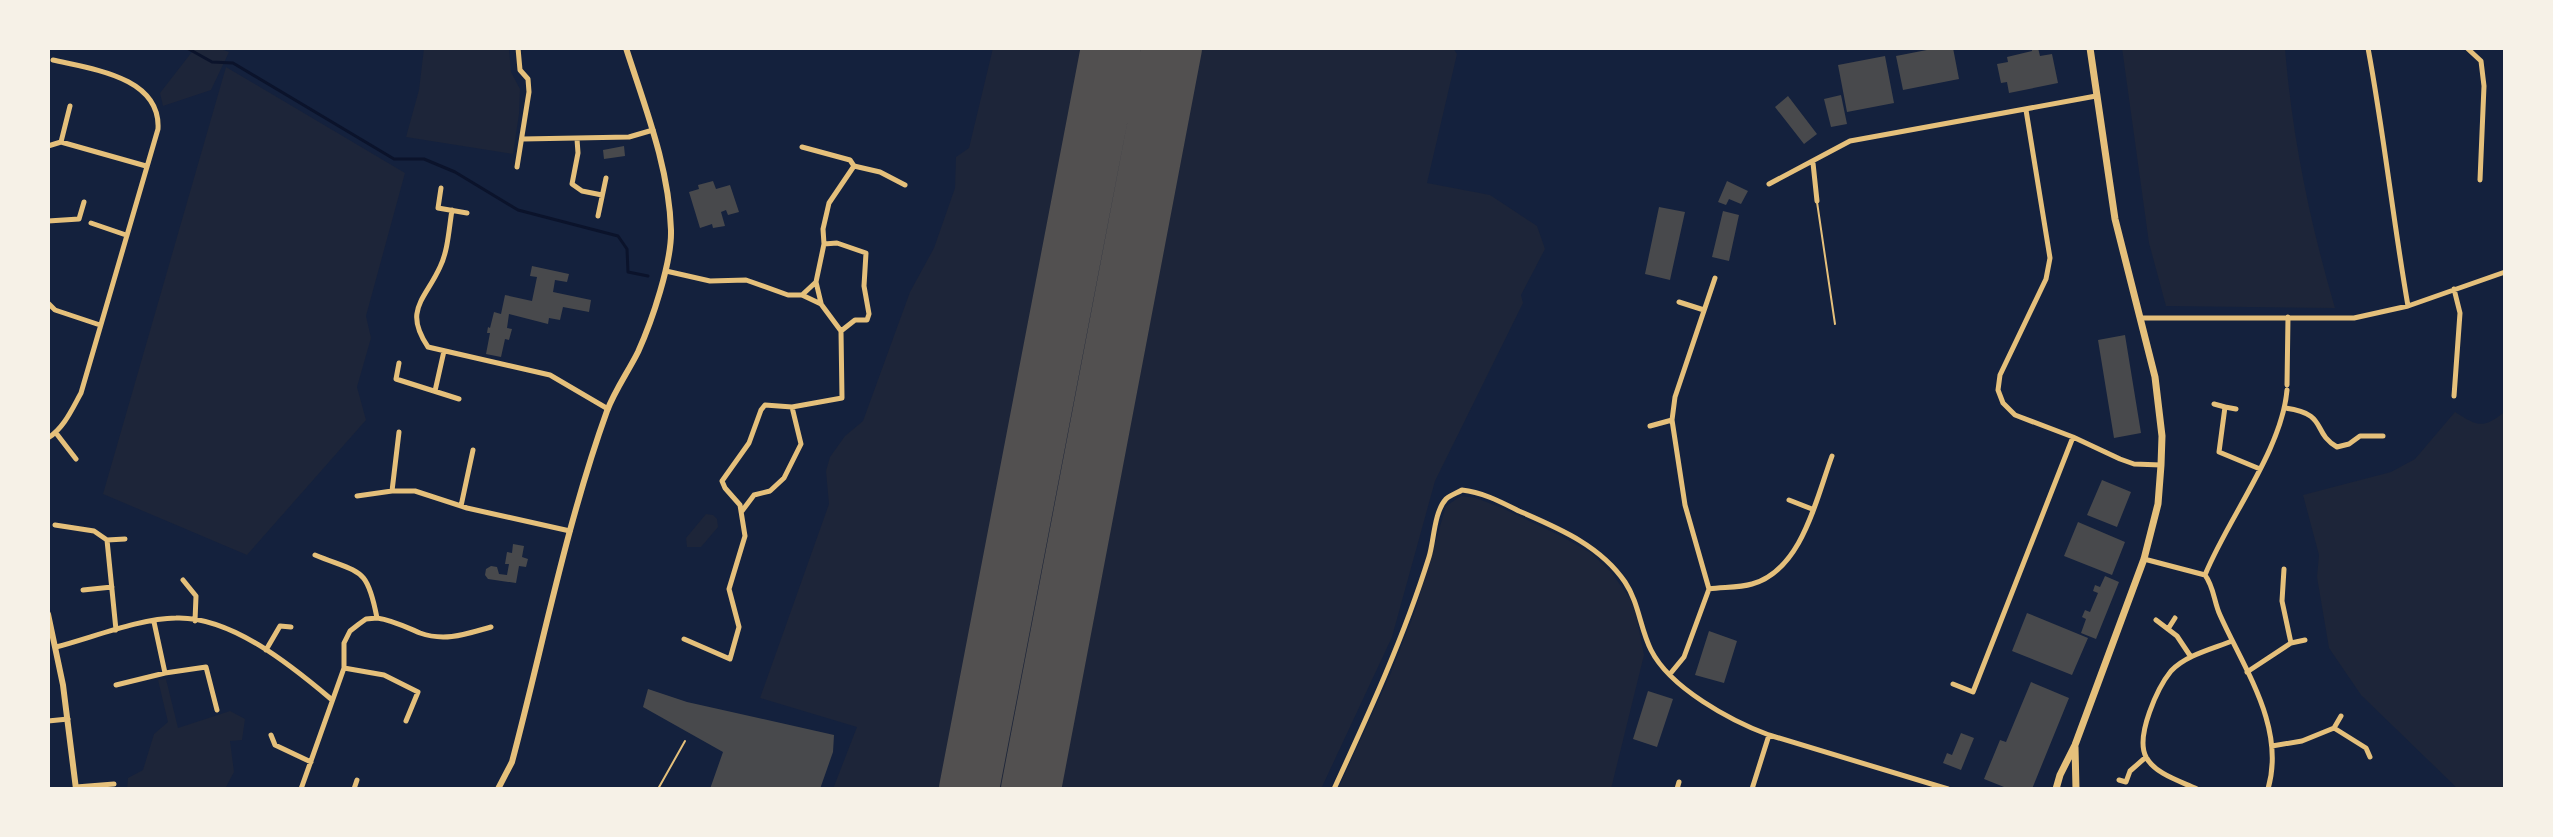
<svg xmlns="http://www.w3.org/2000/svg" width="2553" height="837" font-family="Helvetica,sans-serif">
  <style>
    .green { fill: #1d2539 }
    .lines { fill: none; stroke-linecap: round; stroke-linejoin: round }
    .stream { stroke: #0b132b; stroke-width: 3 }
    .runway { stroke: #525050; stroke-width: 60 }
    .building { fill: #48494c }
    .service { stroke: #e5c07b; stroke-width: 2 }
    .minor { stroke: #e5c07b; stroke-width: 5 }
    .tertiary { stroke: #e5c07b; stroke-width: 6 }
    .primary { stroke: #e5c07b; stroke-width: 7 }
  </style>
  <rect width="100%" height="100%" fill="#14213d"/>
  <!-- green -->
  <path class="green" d="M195,48h23l11,4 -18,38 -48,16 -3,-13z
    M424,48h85l2,24 9,17 -1,25 -6,40 -107,-17 13,-47z
    M993,48h460l4,6 -30,129 63,12 47,31 8,23 -24,46 2,8 -88,178 -43,156 -71,152h-488l24,-62 -97,-29 69,-194 -3,-33 4,-14 15,-21 18,-15 47,-129 24,-44 21,-60 1,-31 13,-9z
    M2122,48h163c7,88 25,175 50,260l-169,-2 -17,-63z
    M226,67l179,106 -39,143 5,22 -14,49 9,33 -119,135 -144,-61z
    M2505,399v390h-47l-97,-94 -32,-47 -12,-71 2,-22 -16,-60 88,-23 24,-13 40,-47c21,13 27,18 48,1z
    M1461,496l15,2 26,10 59,28 30,17 20,19 23,32 10,51 -33,134h-273l52,-114 25,-64 31,-105z
    M706,514l7,1 4,4 1,8 -17,20h-14l-1,-9z
    M166,679l12,49 52,-17 15,8 -3,21 -12,1 4,31 -9,17h-98l1,-11 15,-8 11,-36 14,-12 -10,-42z"/>
  <g class="lines">
    <!-- stream -->
    <path class="stream" d="M187,48l25,14 21,1 161,96h30l31,13 63,38 100,26 9,13 1,23 20,4"/>
    <!-- runway -->
    <path class="runway" d="M969,789l142,-741
      M1031,789l141,-741"/>
  </g>
  <!-- building -->
  <path class="building" d="M1937,48h16l6,31 -56,11 -7,-34z
    M2032,48h6l2,8 12,-2 6,29 -49,10 -2,-11 -6,1 -4,-19 11,-2 -1,-5 25,-6z
    M1885,56l9,47 -47,9 -9,-47z
    M1841,95l6,29 -16,3 -7,-28z
    M1788,96l29,38 -13,10 -29,-37z
    M624,146l1,10 -21,3 -1,-9z
    M713,181l3,8 14,-4 9,27 -11,3 -2,-5 -5,2 4,14 -12,2 -1,-4 -12,4 -11,-36 10,-3 -1,-4z
    M1727,181l21,10 -7,13 -12,-5 -3,6 -8,-3z
    M1659,207l26,5 -15,68 -25,-6z
    M1723,211l16,4 -10,46 -17,-4z
    M532,266l37,8 -2,8 -12,-2 -2,12 38,8 -2,12 -26,-5 -3,13 -11,-2 -1,6 -39,-10 -2,14 5,1 -3,11 -4,-1 -4,18 -15,-3 4,-21h-3l1,-6 2,1 4,-16 7,2 4,-19 27,6 5,-24 -7,-1z
    M2125,335l16,98 -27,5 -16,-98z
    M2102,480l29,12 -14,35 -30,-12z
    M2078,522l47,20 -13,33 -48,-19z
    M513,544l11,2 -2,11 6,2 -2,8 -7,-1 -3,17 -28,-4 -3,-4 1,-6 5,-3 6,1 2,7 8,1 2,-11h-4l2,-12 5,1z
    M2105,576l14,6 -23,57 -15,-6 5,-14 -4,-2 3,-7 5,2 8,-19 -5,-2 2,-6 5,2z
    M2027,613l61,25 -16,37 -60,-24z
    M1709,631l28,10 -13,42 -29,-8z
    M2031,682l38,16 -37,91h-23l-25,-10 16,-39 6,2z
    M648,689l39,13 147,33 -1,17 -13,37h-110l13,-37 -80,-45z
    M1648,691l25,8 -16,48 -24,-8z
    M1961,733l13,5 -13,32 -18,-7 4,-10 5,2z"/>
  <g class="lines">
    <!-- service -->
    <path class="service" d="M1817,202l18,122
      M658,789l27,-48"/>
    <!-- minor -->
    <path class="minor" d="M2368,48c16,86 25,172 40,258
      M2467,48l14,13 3,25 -4,94
      M2026,110l24,148 -4,21 -46,96 -2,15 5,13 12,12 58,22 47,22 14,5 27,1
      M523,139l106,-2 24,-7
      M577,139l1,14 -6,31 10,7 20,4
      M61,142l9,-36
      M48,146l13,-4 85,24
      M1813,163l4,38
      M854,166l26,6 25,13
      M517,167l12,-75 -1,-13 -8,-9 -2,-22
      M1769,184l81,-43 246,-45
      M441,188l-3,20 29,5
      M452,210c-3,18 -4,41 -12,57 -15,33 -37,43 -12,80l122,28 58,34
      M598,216l8,-38
      M48,221l31,-2 5,-17
      M91,223l35,12
      M824,244l13,-1 29,10 -2,33 5,28 -2,6h-12l-14,11
      M666,271l44,10 36,-1 42,15h14l19,9 20,27 1,67 -50,9 -27,-2 -4,5 -12,33 -27,38 3,7 15,17 5,31 -16,53 10,38 -9,32 -46,-20
      M816,282l5,21
      M2454,289l6,24 -6,83
      M802,295l14,-13 8,-38 -1,-15 6,-26 25,-37 -4,-6 -48,-13
      M1679,302l25,8
      M48,303l7,7 45,15
      M2141,318h213l54,-12 97,-34
      M399,363l-3,16 63,20
      M2287,385l1,-68
      M435,391l9,-40
      M2214,404l11,3 -6,45 41,17
      M2225,407l11,2
      M2285,408c44,6 26,24 52,39l12,-3 11,-8h23
      M1650,426l22,-6
      M56,433l20,26
      M48,438c16,-10 24,-29 33,-45l77,-264c3,-52 -66,-60 -105,-69
      M392,491l7,-59
      M357,496l35,-5h23l52,17 103,23
      M1789,500l23,9
      M461,506l12,-56
      M742,511l12,-16 16,-4 14,-13 17,-34 -9,-37
      M55,525l39,6 13,9 9,90
      M107,540l18,-1
      M2144,559l61,16
      M183,580l13,16 -1,25
      M1709,589c14,-2 30,-1 43,-5 50,-14 64,-85 80,-128
      M83,590l29,-3
      M377,618c15,2 29,9 43,15 25,9 46,1 71,-6
      M2156,620l21,16 14,21
      M154,622l11,51
      M2168,629l7,-11
      M2291,643l14,-3
      M56,647c35,-9 85,-29 120,-29 55,-2 116,48 155,81
      M266,650l14,-24 11,1
      M344,668l40,7 34,17 -12,29
      M2247,672l44,-29 -9,-42 2,-32
      M1670,674l14,-17 25,-68 -24,-84 -13,-85 3,-23 40,-119
      M1953,684l20,8 100,-255
      M116,685l49,-12 41,-6 11,43
      M48,721l20,-2
      M2334,728l7,-12
      M271,735l4,10 36,17
      M2272,746l30,-5 32,-13 32,20 4,9
      M2119,780l7,2 4,-11 16,-14
      M76,787l38,-3
      M301,789l43,-121v-25l6,-12 9,-7 7,-5 11,-1c-10,-52 -16,-44 -62,-63
      M354,789l3,-9
      M1334,789c35,-76 70,-152 95,-232 5,-16 5,-45 17,-58 5,-4 11,-6 16,-9 20,2 39,12 57,21 39,17 81,34 106,71 14,21 15,46 26,68 19,38 80,71 118,85l179,54
      M1677,789l2,-7
      M1752,789l17,-54
      M2197,789c-17,-8 -42,-15 -51,-32 -11,-21 12,-70 25,-86 15,-16 41,-22 61,-30
      M2268,789c18,-62 -24,-120 -48,-174 -6,-13 -6,-28 -15,-40 23,-57 77,-125 82,-185"/>
    <!-- tertiary -->
    <path class="tertiary" d="M48,614l15,71 13,104
      M498,789l14,-27c31,-117 54,-237 95,-351 8,-21 21,-39 31,-59 14,-31 34,-90 33,-122 -2,-63 -26,-123 -45,-182"/>
    <!-- primary -->
    <path class="primary" d="M2075,747l1,42
      M2056,789l4,-14 15,-30 69,-186 14,-55 3,-39 1,-29 -7,-59 -40,-158 -25,-171"/>
  </g>
  <!-- border -->
  <rect width="2553" height="837" fill="none" stroke="#f6f1e7" stroke-width="100"/>
</svg>
